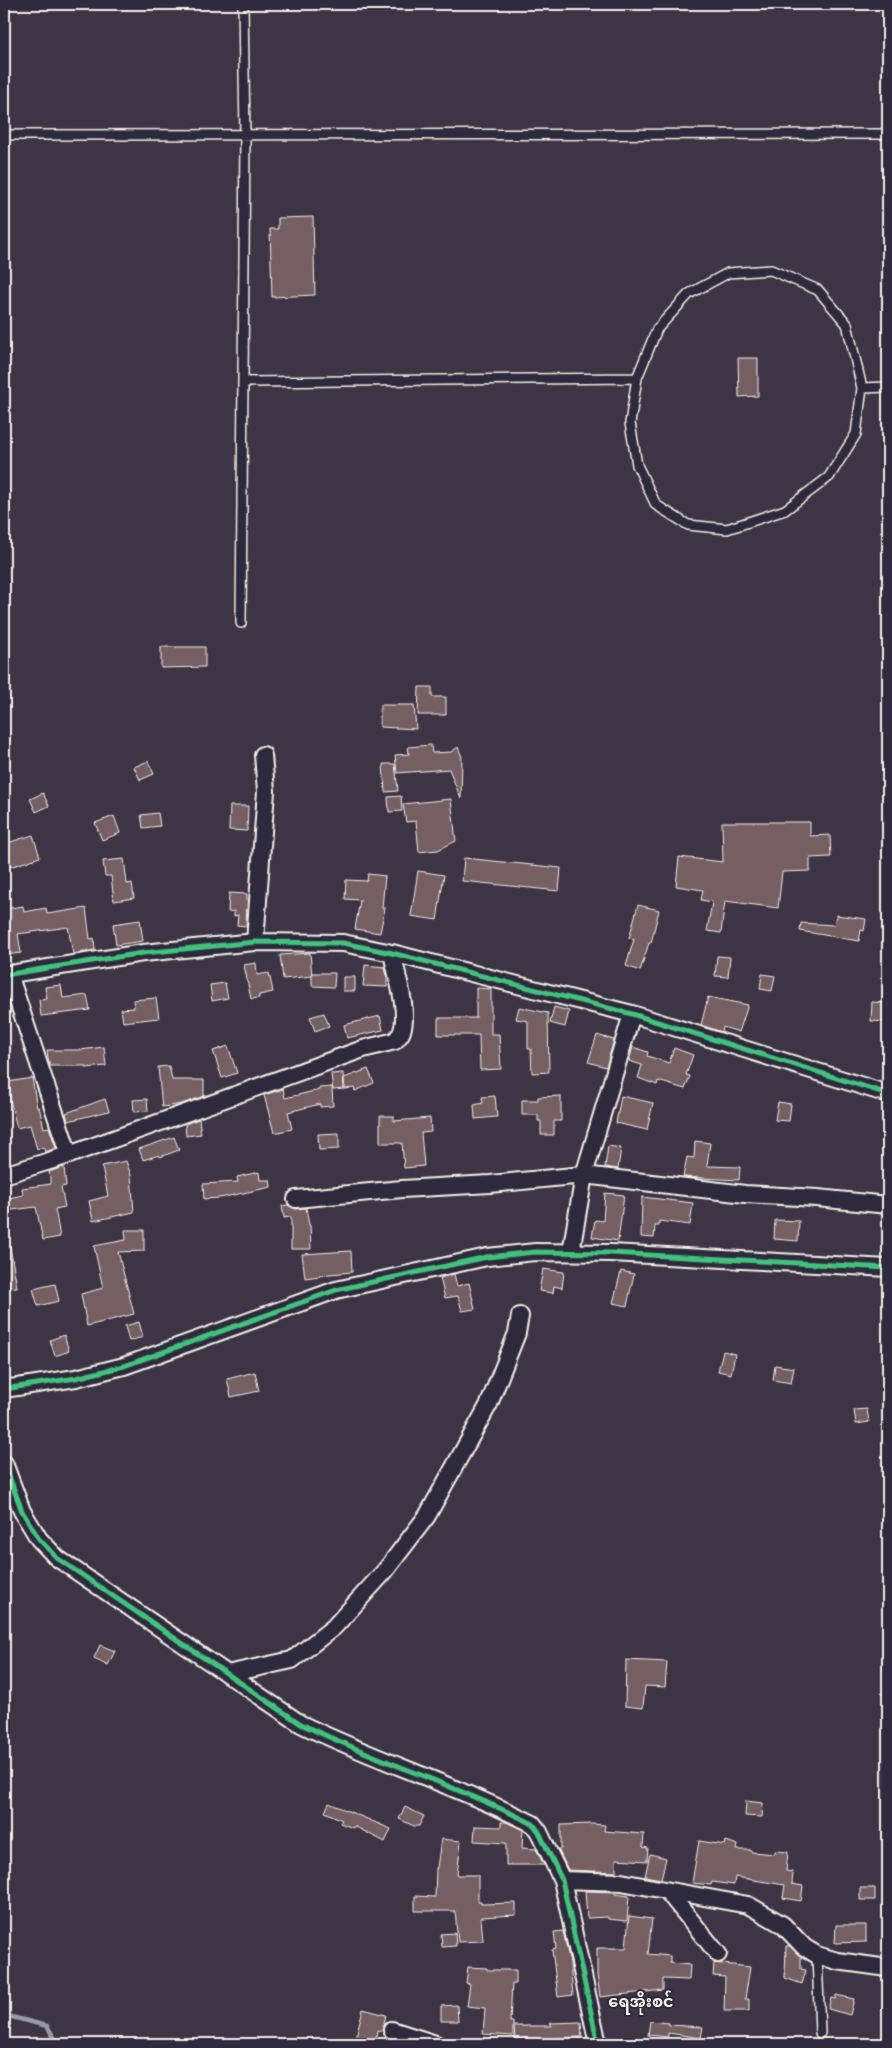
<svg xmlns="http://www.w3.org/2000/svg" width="892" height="2048" font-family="Kalam,'Noto Sans Myanmar',sans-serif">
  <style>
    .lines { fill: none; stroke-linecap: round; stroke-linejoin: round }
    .stream { stroke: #959ba8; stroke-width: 4.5 }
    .building { fill: #755e63; stroke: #f4f1e8 }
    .lane-casing { stroke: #f4f1e8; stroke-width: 12 }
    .street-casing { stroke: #f4f1e8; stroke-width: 20 }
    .lane { stroke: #2f2a3d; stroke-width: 9 }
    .street { stroke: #2f2a3d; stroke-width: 16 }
    .cycleway-casing { stroke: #2f2a3d; stroke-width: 8 }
    .cycleway { stroke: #40c37c; stroke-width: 5 }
    .labels { text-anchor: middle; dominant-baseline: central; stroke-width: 4; stroke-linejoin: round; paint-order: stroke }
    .quarter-label { font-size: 16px; font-weight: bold; fill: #f4f1e8; stroke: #2f2a3d }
  </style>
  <rect width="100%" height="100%" fill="#3d3445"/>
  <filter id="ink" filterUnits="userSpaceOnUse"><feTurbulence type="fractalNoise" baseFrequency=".02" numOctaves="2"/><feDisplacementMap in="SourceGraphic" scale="10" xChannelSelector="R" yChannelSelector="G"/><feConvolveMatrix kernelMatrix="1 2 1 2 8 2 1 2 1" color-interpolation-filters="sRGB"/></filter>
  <g filter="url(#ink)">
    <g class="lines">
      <!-- stream -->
      <path class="stream" d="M4,2015l43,11 11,18"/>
    </g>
    <!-- building -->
    <path class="building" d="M313,217l2,78 -43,2 -2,-68h8v-11z
      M738,358h20v38l-19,1z
      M161,647h44v20l-44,1z
      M419,687h13v10h14v18h-28z
      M380,705h34l2,24 -36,-2z
      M431,745l1,8 19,-1 7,-5 4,10 -1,42 -12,-30 -52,4 -2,-18 14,-1 -1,-7z
      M148,761l6,13 -14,6 -6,-13z
      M383,764h12l3,27 -13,1z
      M43,793l6,13 -13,6 -6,-13z
      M401,796l1,15 -13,1 -1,-15z
      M451,799l5,42 -18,9 -19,2 -3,-31 -10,1 -3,-18z
      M230,806h18l-1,25 -18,-1z
      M158,813l2,13 -17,2 -2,-13z
      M114,816l6,17 -18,7 -7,-17z
      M722,822h88v14l20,-1 1,22 -21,1v13l-28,1 -4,36 -53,-7 -4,32 -14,-2 5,-29 -11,-2 2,-10 -27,-4 3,-29 44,5z
      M33,835l7,22 -30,10 -6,-23z
      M464,858l97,10 -2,23 -97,-10z
      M124,859l3,25 5,-1 2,15 -20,3 -3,-25h-6l-2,-15z
      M418,871l26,4 -7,45 -26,-4z
      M368,874l17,2 -3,32h3l-5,25 -25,-4 5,-29 -15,-1 1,-19 21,1z
      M229,893l18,1 -1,32 -9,-1 1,-10 -4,1v-5l-6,1z
      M638,905l21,5 -8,33h-2l-9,28 -14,-5 8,-27 -5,-1z
      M23,906l1,6 22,-4 1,6 39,-6 4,31 4,-1 1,12 -22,4 -5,-27 -50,7 3,19 -16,2 -1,-19 4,-1 -4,-26z
      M836,915l30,4 -2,12 -3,-1 -2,11 -59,-10 1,-8 33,2z
      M140,920l3,21 -27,4 -3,-21z
      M310,953l2,23 -29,3 -3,-24z
      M717,956l13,1 -2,20 -13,-1z
      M256,963l1,12 12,-2 4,19 -14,3v3l-8,1 -7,-34z
      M365,965l20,2 2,10v10l-24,-1z
      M312,973h23l-1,14 -22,-1z
      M762,974l13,2 -3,15 -12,-2z
      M343,977h12v14h-12z
      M225,983l3,15 -16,3 -2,-16z
      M61,985l2,13 24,-3 3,15 -49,6 -2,-16 8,-1 -2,-12z
      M476,988l15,1v45h8l2,35 -21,1 -1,-35h-41v-17h38z
      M708,997l40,8 -9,27 -16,-5 -1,5 -21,-7z
      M156,998l3,20 -36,4 -2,-13 13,-1 -1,-8z
      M872,1002l16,1v19l-17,-1z
      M519,1007l29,6 1,59 -17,1 -1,-24h-3v-28l-12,-2z
      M554,1007l15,4 -4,16 -15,-4z
      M324,1013l5,13 -14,5 -5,-14z
      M380,1016l3,14 -36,8 -3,-13z
      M597,1035l17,5 -8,27 -18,-5z
      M228,1046l9,27 -15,5 -9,-27z
      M104,1047l2,19 -20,2v-2h-36l-2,-8 -1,-8h33z
      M633,1047l15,5 -1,4 22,7 5,-15 19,7 -7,20 4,1 -5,13 -27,-8 -1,4 -19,-7 4,-13 -13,-4z
      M169,1066l3,14h32v16l-22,8 -20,3 -4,-40z
      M368,1069l6,14 -19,8 -1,-3 -9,1 -1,-11z
      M343,1073l1,16 -11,1 -2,-16z
      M32,1078l5,30 2,-1 5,21 5,-1 7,21 -11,4 -1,-5 -7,2 -7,-24 -13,3 -6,-24 -3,-22z
      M332,1087l1,19 -13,1v-3l-32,8 4,17 -18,4 -10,-38 19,-6 2,9 34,-8v-2z
      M495,1096l2,21 -22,2 -1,-14 9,-2 -1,-6z
      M561,1096v25h-7v14h-13v-14h-3v-6h-16v-15h16v-3z
      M621,1096l32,7 -6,27 -31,-7z
      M105,1099l4,12 -41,10 -2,-8z
      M147,1099l1,12 -14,1 -1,-12z
      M778,1102l13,2 -2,17 -14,-1z
      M380,1116h14v5l36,-3 1,14 -10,1 3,33 -20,2 -2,-25h-22z
      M199,1119l2,15 -15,2 -1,-12z
      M339,1133v16l-20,1 -1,-16z
      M174,1137l5,13 -19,7 -1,-2 -16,5 -4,-11z
      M695,1141l15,2 -3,23 33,1 -1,13 -56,-3 4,-20 7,1z
      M608,1146l13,2 -3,21 -13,-2z
      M126,1161l5,14 3,37 -41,9 -4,-20 19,-5 -6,-30z
      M64,1167l2,19 -5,1 4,20 -10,2 5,28 -17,3 -7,-33 -32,4v-12l19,-4 -1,-7 29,-4 -2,-12z
      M259,1172l1,8h10l1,7 -51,11 -16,1 -1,-15 35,-2 -1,-5z
      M605,1193l19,2 -6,46 -26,-4 3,-17 8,1z
      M642,1197l51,6 -3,22 -31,-4v5h-4l-1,12 -13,-1z
      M288,1205l8,4 10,-1 3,17h1l1,24h-20v-32l-7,1 -2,-12z
      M775,1220l24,1 -1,20 -24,-2z
      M125,1230h19v21l-26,1 16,62 -47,12 -6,-32 22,-6 -9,-42 32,-6z
      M10,1247l7,40 -13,2v-41z
      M351,1251l1,21 -33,3 1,1 -15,2 -3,-24z
      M543,1269l21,3 -2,16 -8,-2 -1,7 -14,-2z
      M621,1271l13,3 -7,32 -14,-3z
      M454,1274l3,12 12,-3 6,26 -13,2 -4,-15 -13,2 -5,-20z
      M55,1284l4,17 -21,5 -5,-17z
      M139,1322l4,15 -14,4 -4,-15z
      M64,1335l5,16 -14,5 -5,-16z
      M723,1351l12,3 -4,20 -13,-3z
      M775,1365l19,3 -3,15 -18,-3z
      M255,1372l4,19 -28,6 -4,-18z
      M867,1409l2,13 -13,2 -2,-14z
      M100,1645l15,6 -7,14 -14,-7z
      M626,1660l41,2 -2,25 -20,-1 -2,22 -18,-2z
      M746,1801l17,2 -1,14 -17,-1z
      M329,1803l62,26 -6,13 -31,-16 -1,2 -13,-5 2,-3 -17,-8z
      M405,1807l19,9 -5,10h-5l-15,-7z
      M501,1822h5l17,8 -1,18 14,1 8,16h-38v-22l-32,-2 1,-15 26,1z
      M592,1824l13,1 -1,6 40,3 -1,13 5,1 -1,13 -31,-2v13l-48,-2 -10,-21h3v-24z
      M441,1839l20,2 -4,34h21v27h3v2l35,-1v12l-35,2 2,24 -25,1 -3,-31h-40v-15l20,1 1,-29h1z
      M699,1841l26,4 1,-4 12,4 -1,5h14v2l24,2v-3l13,1 -2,19 7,1 -1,12 11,2 -2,15 -18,-3 2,-13 -50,-8 -1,8 -22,-3 -1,3 -19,-2z
      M650,1854l16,4 -5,21 -16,-3z
      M860,1888h15v12h-15z
      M585,1891l30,1v2l14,2 -2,25 -19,-2v-2l-21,1z
      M629,1916l23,3 -4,35 22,2v7l20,2 -1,15 -26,-1v11l-63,7 -3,-22v-27h29z
      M836,1925h30v17l-31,1z
      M563,1931l7,32 3,32 -15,2 -6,-47 4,-1 -2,-17z
      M455,1933l1,13 -14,1 -1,-13z
      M786,1946h4l11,11v12l5,1 -4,14 -17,-6z
      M714,1963l36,4 -5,32h4v12h-25l1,-34 -12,-1z
      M468,1967l19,1v2h29v14h-4l-2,38h3v14l-30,-2 2,-26 -18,-2 3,-22 -4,-1z
      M836,1995l18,4 -4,16 -22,-6 3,-11 4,1z
      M457,2005l1,16h-17v-15z
      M363,2009l23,6 -4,16 -5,-1 -2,14h-21z
      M650,2021l19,2v2l34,2 -2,11 -33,-5v4l-20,-2z
      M581,2022l1,15 -67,3 -1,-14h38l-2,-3z"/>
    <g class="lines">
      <!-- lane casing -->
      <g class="lane-casing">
        <path id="lane" d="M4,135l884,-1
          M771,270l47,20 29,34 15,64 -6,46 -27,43 -44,33 -58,19 -39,-4 -32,-20 -19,-40 -7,-42 7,-45 20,-49 32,-35 39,-21z
          M243,382l394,-4
          M862,388l26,-1
          M241,623l4,-487 -2,-132
          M817,1955l3,78"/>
      </g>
      <!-- street casing -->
      <g class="street-casing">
        <path id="street" d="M255,942l11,-151 -3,-36
          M9,974l60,181
          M4,975l139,-22 112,-11 88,1 49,10 240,61 256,80
          M4,1175l65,-20 294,-106 32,-8c2,-3 6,-6 7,-10 7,-20 -6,-58 -10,-78
          M296,1199l106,-10 88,-5 94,-9 161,19 72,4 71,7
          M571,1252l13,-77 48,-161
          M4,1389l72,-11 48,-12 212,-76 151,-33 48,-5 76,1 277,15
          M4,1463l18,48 17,28 18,19 244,166c76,37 157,62 232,100l6,8 23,48 36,164
          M227,1674l65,-14 42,-33 51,-56 42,-55 62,-112 28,-71 3,-17
          M562,1880l59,2 127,23 35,20 21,22 13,8 20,6 51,7
          M667,1891l51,63
          M392,2030l44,14"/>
      </g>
      <!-- lane -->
      <use href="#lane" class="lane"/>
      <!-- street -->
      <use href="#street" class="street"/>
      <!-- cycleway casing -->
      <g class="cycleway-casing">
        <path id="cycleway" d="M4,975l139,-22 112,-11 88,1 49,10 240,61 256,80
          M4,1389l72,-11 48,-12 212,-76 151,-33 48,-5 76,1 277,15
          M4,1463l18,48 17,28 18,19 244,166c76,37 157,62 232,100l6,8 23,48 36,164"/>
      </g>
      <!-- cycleway -->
      <use href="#cycleway" class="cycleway"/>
    </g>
  </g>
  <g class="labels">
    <!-- quarter labels -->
    <g class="quarter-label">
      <text x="641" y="2002">ရေအိုးစင်</text>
    </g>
  </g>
  <!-- margin -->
  <rect width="892" height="2048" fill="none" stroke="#2f2a3d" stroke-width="20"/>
  <rect x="10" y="10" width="872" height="2028" fill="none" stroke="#f4f1e8" stroke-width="2" filter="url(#ink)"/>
</svg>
